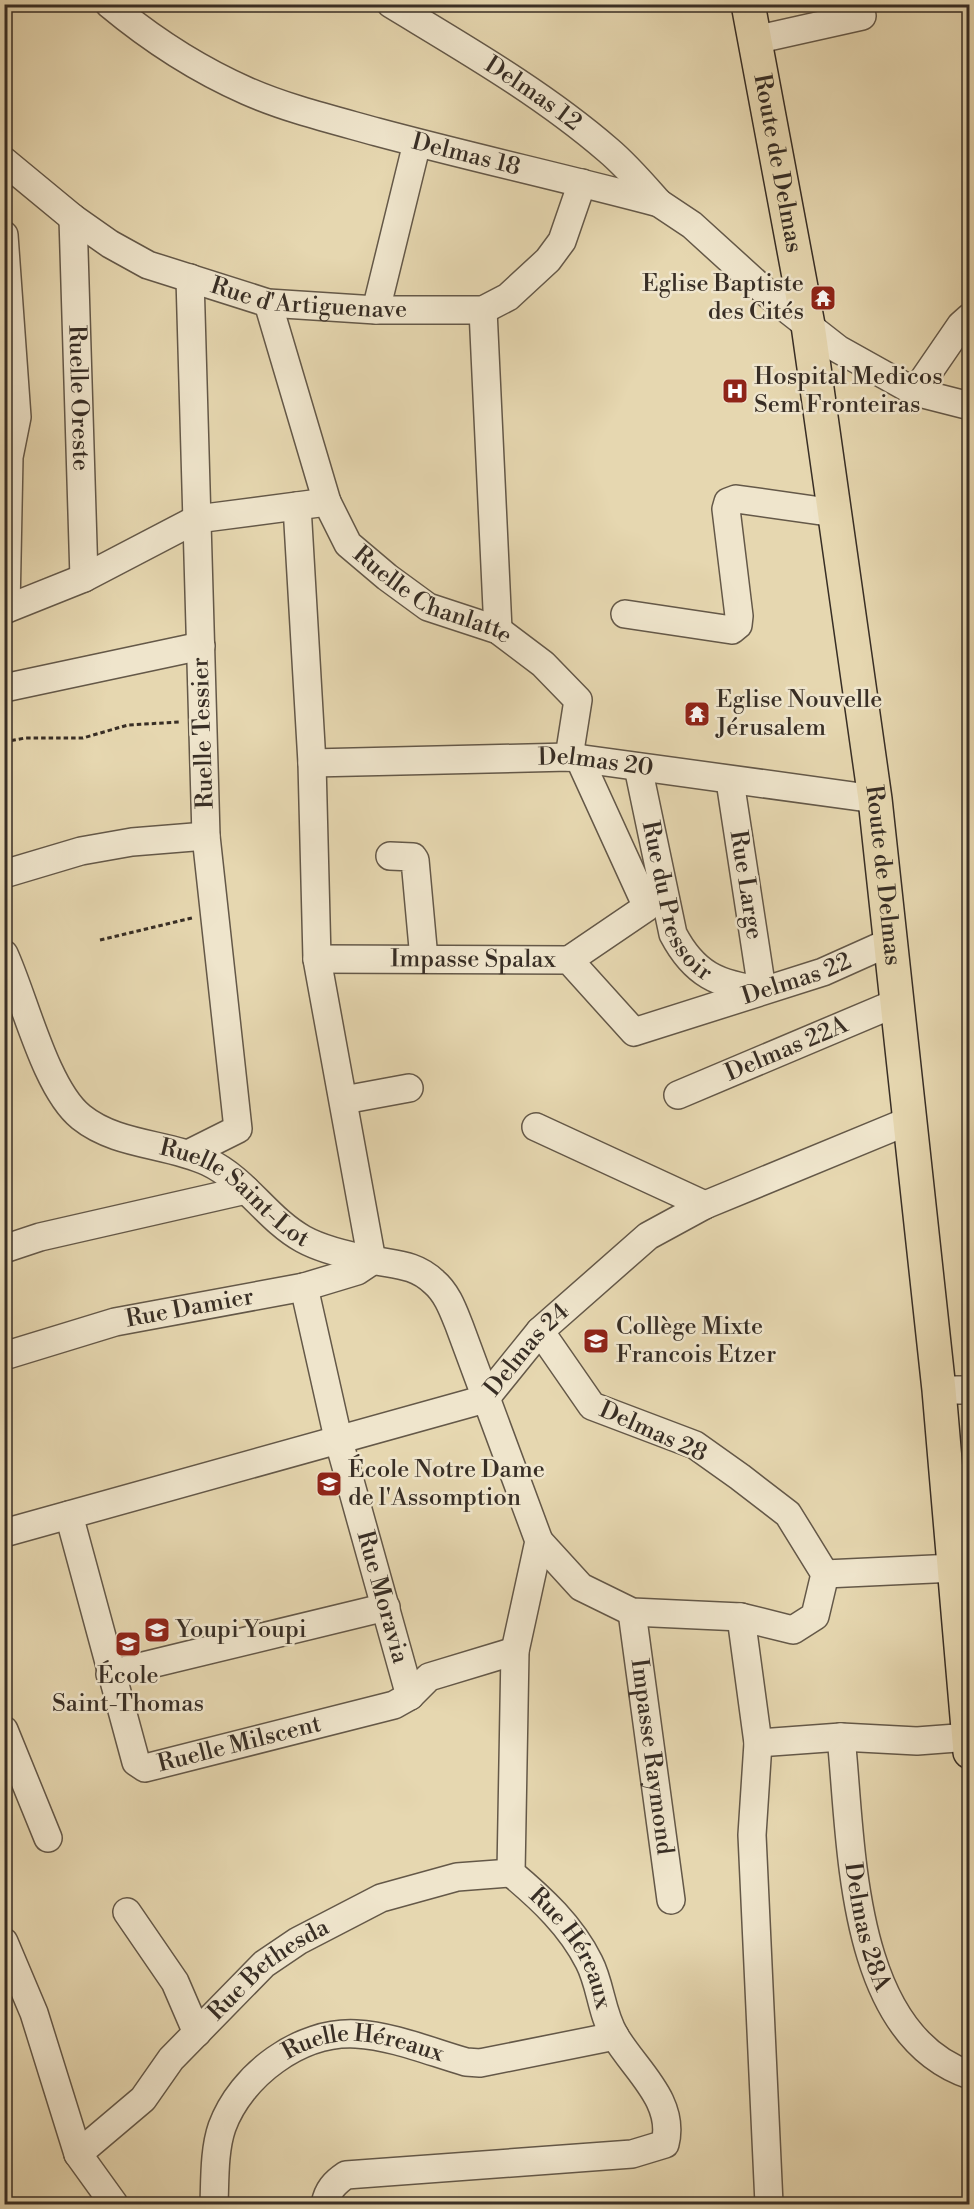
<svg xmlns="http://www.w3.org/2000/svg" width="974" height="2209" font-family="'Libre Bodoni',serif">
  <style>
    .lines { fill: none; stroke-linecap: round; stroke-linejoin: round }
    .minor-casing { stroke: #645848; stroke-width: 30 }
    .major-casing { stroke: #382e25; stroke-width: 36 }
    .path { stroke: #382e25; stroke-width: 3; stroke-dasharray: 4.5 3; stroke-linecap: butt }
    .minor { stroke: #efe5cc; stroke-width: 27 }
    .major { stroke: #e6d7b0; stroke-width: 33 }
    .labels { text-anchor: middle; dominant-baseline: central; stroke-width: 5; stroke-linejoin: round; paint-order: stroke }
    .street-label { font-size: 24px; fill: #382e25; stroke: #efe5cc }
    .poi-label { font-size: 24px; fill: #382e25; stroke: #efe5cc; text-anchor: start }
  </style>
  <rect width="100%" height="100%" fill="#e6d7b0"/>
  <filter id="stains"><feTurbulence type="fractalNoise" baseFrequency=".00333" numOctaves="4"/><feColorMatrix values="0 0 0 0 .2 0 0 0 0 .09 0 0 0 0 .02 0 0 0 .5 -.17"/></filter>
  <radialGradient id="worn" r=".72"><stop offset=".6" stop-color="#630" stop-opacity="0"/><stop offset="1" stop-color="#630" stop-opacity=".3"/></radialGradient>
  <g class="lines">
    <!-- minor casing -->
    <g class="minor-casing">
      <g id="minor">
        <path id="s1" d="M109,4c42,35 88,65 138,87 41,18 87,29 130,41 93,25 188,46 282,71l33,22 77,70 69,54 77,43 55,14"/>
        <path id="s2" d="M391,4c74,45 151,89 217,146 19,16 35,35 51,53"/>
        <path d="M755,40l107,-24 -3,-12"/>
        <path id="s3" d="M4,161l69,57 37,26 38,21 120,38 108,7h107l25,-13 40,-37 14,-19 20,-58"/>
        <path id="s4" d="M73,218l11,360"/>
        <path d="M4,235l13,182 -8,40 -3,152"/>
        <path d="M268,303l59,199"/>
        <path d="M376,310l41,-167"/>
        <path d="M483,310l15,320"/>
        <path d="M915,392l46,-67 9,-8"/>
        <path id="s5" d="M4,610l80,-32 113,-59 130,-17 21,42 39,33 41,30 70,23 45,34 35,36 -9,57"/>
        <path d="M625,614l107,16 6,-5 1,-9 -13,-107 2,-7 8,-3 99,14"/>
        <path d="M4,688l197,-42"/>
        <path id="s6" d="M312,763l257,-6 306,42"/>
        <path id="s7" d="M638,767l35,167c21,40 45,51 89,56l-32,-209"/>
        <path d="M390,856l23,1 2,3 9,99"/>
        <path d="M4,874l77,-23 51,-9 74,-6"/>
        <path id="s8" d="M4,954c20,43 41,134 77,163 36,29 87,26 127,45 38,18 59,57 95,77 20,11 47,17 69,21 24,5 43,4 62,22 13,11 19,28 25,43l80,216 -24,110 -4,222c31,26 60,53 78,89 12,23 12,51 26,74 20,34 61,65 50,108l-33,10 -286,21c-12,8 -18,15 -21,29"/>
        <path id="s9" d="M317,959l252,1 65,72 189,-60 67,-30"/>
        <path d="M569,960l78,-53 -68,-149"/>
        <path id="s10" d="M678,1095l218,-92"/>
        <path d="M344,1100l65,-12"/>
        <path d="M536,1127l169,78"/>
        <path d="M188,1154l50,-25 -32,-293 -16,-558"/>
        <path d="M4,1249l36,-12 206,-47"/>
        <path id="s11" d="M304,1287l34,151 72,258"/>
        <path id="s12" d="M4,1356l111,-34 189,-35 53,-16 15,-10 -55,-302 -5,-196 -15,-257"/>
        <path d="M939,1390h31"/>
        <path id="s13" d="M69,1515l67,247 9,6 249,-63 16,-9 19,-19 86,-26"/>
        <path id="s14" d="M4,1533l481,-134 55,-68 108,-95 57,-31 206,-85"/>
        <path d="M539,1541l42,46 51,25 109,5 52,13 22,-14 10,-42 -37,-60 -48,-37 -45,-32 -103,-39 -52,-75"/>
        <path d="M825,1574l130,-6"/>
        <path id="s15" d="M632,1612l39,288"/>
        <path d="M741,1617l17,126 -6,92 17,369"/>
        <path d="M110,1674l276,-67"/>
        <path d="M4,1730l44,108"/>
        <path id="s16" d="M841,1737c11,104 7,297 129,338"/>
        <path d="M758,1743l83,-6 76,4 53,-4"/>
        <path d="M127,1912l48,70 22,51"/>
        <path d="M4,1942l30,71 44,141 36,50"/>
        <path id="s17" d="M78,2154l65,-55 28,-40 93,-95 34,-23 83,-43 76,-21 54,-4"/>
        <path id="s18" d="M214,2204c1,-24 0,-54 8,-77 19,-52 78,-96 134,-93 37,2 75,18 110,28l14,1 135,-27"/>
      </g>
    </g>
    <!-- major casing -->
    <g class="major-casing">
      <g id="major">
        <path id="s19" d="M748,4l60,321 67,474 64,591 31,362"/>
      </g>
    </g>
    <!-- path -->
    <path class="path" d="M4,742l21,-4h58l45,-13 52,-3
      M100,940l92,-22"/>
    <!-- minor -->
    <use href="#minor" class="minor"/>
    <!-- major -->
    <use href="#major" class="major"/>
  </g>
  <!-- icons -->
  <defs>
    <g id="temple-square" transform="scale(1.35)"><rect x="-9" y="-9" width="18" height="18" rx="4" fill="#8f2418" stroke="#efe5cc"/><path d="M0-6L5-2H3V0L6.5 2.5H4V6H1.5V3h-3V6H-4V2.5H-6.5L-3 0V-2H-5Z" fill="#fff"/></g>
    <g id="hospital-square" transform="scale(1.35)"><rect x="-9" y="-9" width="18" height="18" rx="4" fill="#8f2418" stroke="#efe5cc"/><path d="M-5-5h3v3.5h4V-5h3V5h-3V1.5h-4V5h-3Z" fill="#fff"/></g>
    <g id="university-square" transform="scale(1.35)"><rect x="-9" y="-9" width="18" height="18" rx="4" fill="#8f2418" stroke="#efe5cc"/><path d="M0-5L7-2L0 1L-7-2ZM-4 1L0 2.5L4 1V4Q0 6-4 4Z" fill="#fff"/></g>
    <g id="school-square" transform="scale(1.35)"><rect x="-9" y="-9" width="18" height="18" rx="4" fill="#8f2418" stroke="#efe5cc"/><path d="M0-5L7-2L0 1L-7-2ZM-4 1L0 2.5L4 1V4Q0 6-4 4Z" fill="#fff"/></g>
  </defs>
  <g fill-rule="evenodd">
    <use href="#temple-square" x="823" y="298"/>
    <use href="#hospital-square" x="735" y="391"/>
    <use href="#temple-square" x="697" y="714"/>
    <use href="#university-square" x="596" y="1341"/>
    <use href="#school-square" x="329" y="1484"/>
    <use href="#school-square" x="157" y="1630"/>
    <use href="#school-square" x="128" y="1644"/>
  </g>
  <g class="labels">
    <!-- street labels -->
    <g class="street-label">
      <text stroke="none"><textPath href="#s2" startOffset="168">Delmas 12</textPath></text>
      <text stroke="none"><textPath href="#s1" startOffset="392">Delmas 18</textPath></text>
      <text stroke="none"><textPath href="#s19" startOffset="162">Route de Delmas</textPath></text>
      <text stroke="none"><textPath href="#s3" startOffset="344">Rue d'Artiguenave</textPath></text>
      <text stroke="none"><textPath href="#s4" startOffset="180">Ruelle Oreste</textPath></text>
      <text stroke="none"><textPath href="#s5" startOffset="492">Ruelle Chanlatte</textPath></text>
      <text transform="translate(203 733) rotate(-92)">Ruelle Tessier</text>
      <text stroke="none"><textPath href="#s6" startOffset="284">Delmas 20</textPath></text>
      <text stroke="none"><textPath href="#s19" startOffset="882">Route de Delmas</textPath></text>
      <text transform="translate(746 885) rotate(81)">Rue Large</text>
      <text stroke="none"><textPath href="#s7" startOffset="141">Rue du Pressoir</textPath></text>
      <text stroke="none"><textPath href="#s9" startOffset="156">Impasse Spalax</textPath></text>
      <text stroke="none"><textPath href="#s9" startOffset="520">Delmas 22</textPath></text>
      <text stroke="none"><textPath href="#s10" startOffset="118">Delmas 22A</textPath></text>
      <text stroke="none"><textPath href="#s8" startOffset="356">Ruelle Saint-Lot</textPath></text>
      <text stroke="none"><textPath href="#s12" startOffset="192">Rue Damier</textPath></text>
      <text stroke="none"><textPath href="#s14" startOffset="564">Delmas 24</textPath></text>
      <text transform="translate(653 1432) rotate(24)">Delmas 28</text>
      <text stroke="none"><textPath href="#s11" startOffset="320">Rue Moravia</textPath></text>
      <text stroke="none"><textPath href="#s13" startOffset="364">Ruelle Milscent</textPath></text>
      <text stroke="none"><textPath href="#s15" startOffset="146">Impasse Raymond</textPath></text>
      <text stroke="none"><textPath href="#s16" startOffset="192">Delmas 28A</textPath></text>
      <text stroke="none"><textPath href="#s8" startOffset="1293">Rue Héreaux</textPath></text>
      <text stroke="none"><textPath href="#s17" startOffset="267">Rue Bethesda</textPath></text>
      <text stroke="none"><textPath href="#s18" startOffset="258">Ruelle Héreaux</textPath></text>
    </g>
    <!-- poi labels -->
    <g class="poi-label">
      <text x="804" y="284" text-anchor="end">Eglise Baptiste<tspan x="804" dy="28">des Cités</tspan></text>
      <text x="754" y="377">Hospital Medicos<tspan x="754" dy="28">Sem Fronteiras</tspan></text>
      <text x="716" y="700">Eglise Nouvelle<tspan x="716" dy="28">Jérusalem</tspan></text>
      <text x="616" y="1327">Collège Mixte<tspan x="616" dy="28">Francois Etzer</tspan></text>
      <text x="348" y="1470">École Notre Dame<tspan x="348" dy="28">de l'Assomption</tspan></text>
      <text x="176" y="1630">Youpi Youpi</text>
      <text x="128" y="1676" text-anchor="middle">École<tspan x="128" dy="28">Saint-Thomas</tspan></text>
    </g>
  </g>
  <!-- margin -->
  <rect width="974" height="2209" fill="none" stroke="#e6d7b0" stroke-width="24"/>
  <rect x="6" y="6" width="962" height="2197" fill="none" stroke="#382e25" stroke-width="3"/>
  <rect x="12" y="12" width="950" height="2185" fill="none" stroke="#382e25" stroke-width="1.5"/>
  <rect width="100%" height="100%" filter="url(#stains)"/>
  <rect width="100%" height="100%" fill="url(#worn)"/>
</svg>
